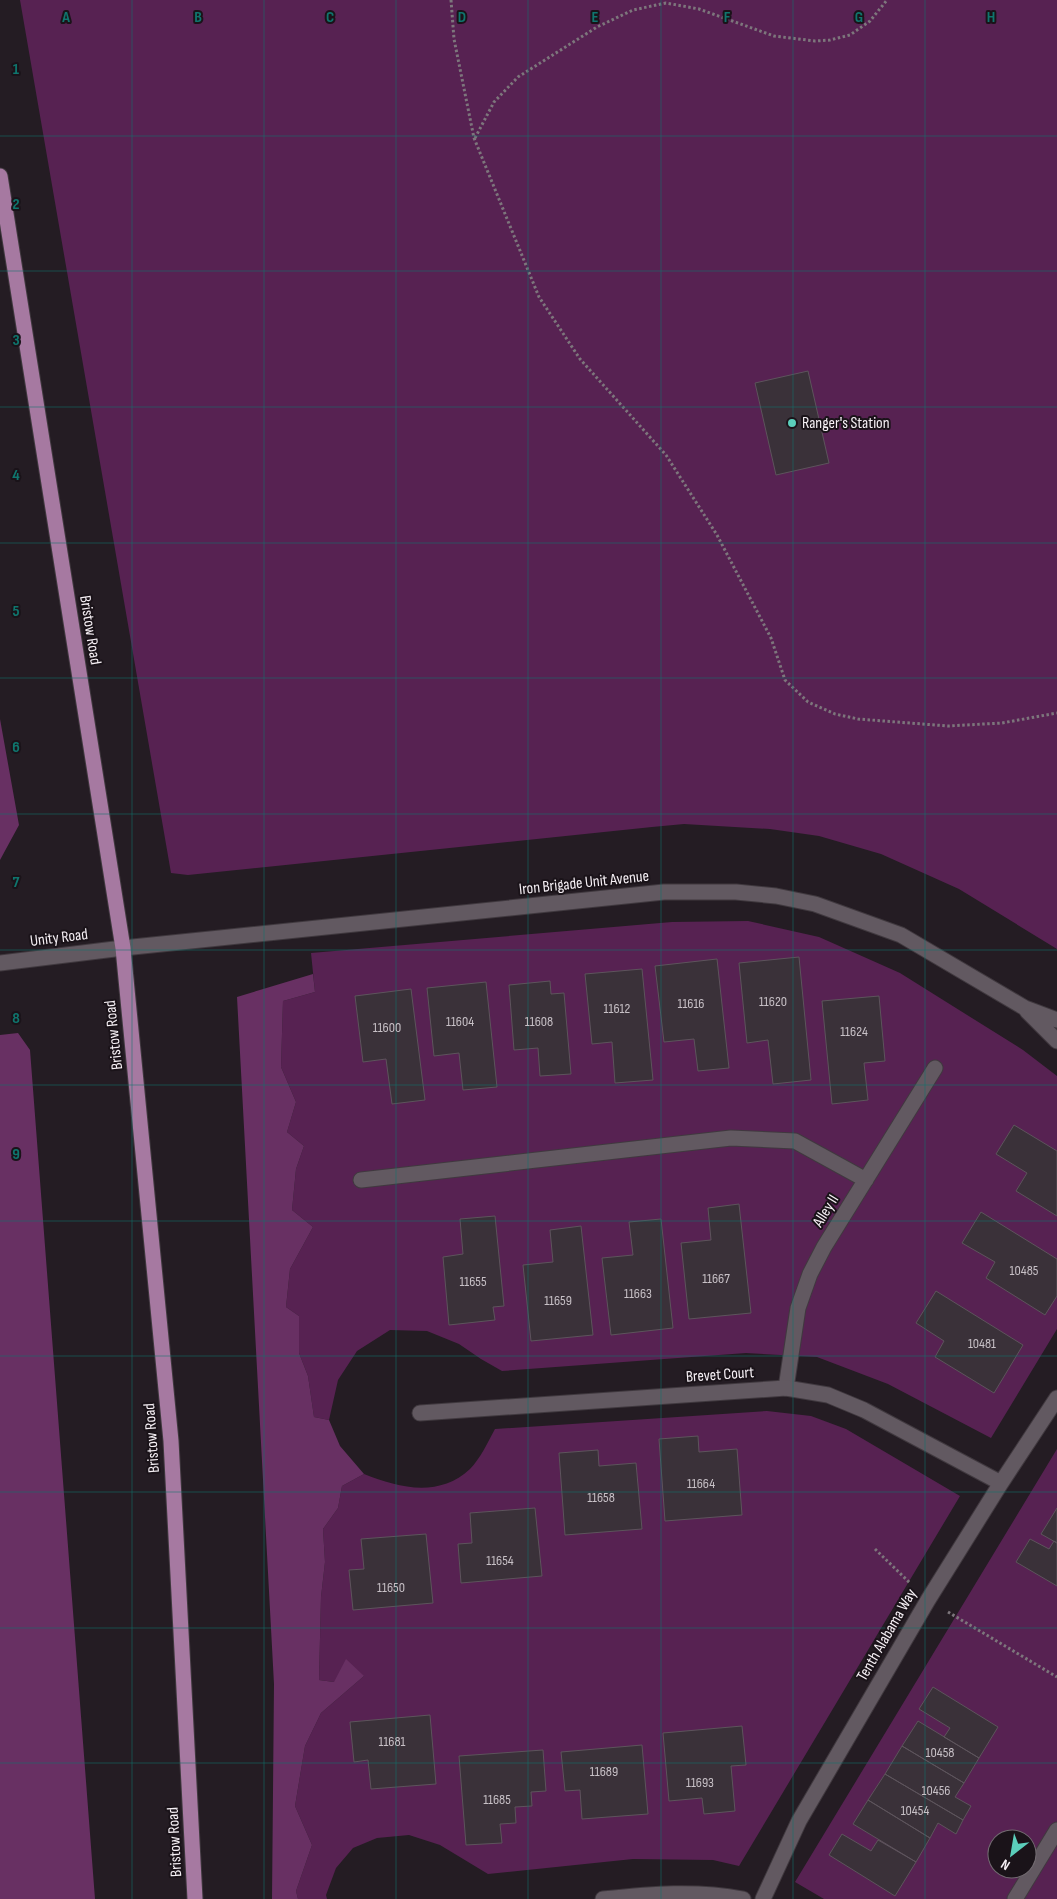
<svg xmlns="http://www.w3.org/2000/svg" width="1057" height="1899" font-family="'Sofia Sans Condensed',sans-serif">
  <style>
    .green { fill: #572252; fill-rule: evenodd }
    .forest { fill: #683063 }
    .building { fill: #3a3139; stroke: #5d545c }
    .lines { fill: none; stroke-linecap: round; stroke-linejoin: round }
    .service-casing { stroke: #40393f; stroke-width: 17 }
    .minor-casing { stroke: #40393f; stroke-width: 17 }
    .primary-casing { stroke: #40393f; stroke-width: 17 }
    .path { stroke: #7d767c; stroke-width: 3; stroke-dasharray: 2.5 2.5; stroke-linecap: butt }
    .service { stroke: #625961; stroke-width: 15 }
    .minor { stroke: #625961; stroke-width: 15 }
    .primary { stroke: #a679a1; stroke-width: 15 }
    .grid { fill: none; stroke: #0f766e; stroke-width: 1; stroke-opacity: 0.55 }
    .poi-dot { fill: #5bcebb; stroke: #1a1319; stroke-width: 2 }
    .labels { text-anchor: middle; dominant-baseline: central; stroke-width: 4; stroke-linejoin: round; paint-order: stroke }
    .number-label { font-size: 14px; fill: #c7c0c6 }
    .poi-label { font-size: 16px; fill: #f6f0f5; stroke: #1a1319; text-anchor: start }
    .street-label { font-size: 16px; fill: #f6f0f5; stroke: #1a1319 }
    .grid-label { font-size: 16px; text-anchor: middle; font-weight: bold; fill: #0f766e; stroke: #1a1319; stroke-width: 4; stroke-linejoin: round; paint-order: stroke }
  </style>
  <rect width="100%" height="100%" fill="#241c23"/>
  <!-- green -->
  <path class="green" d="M20,0h1037v949l-98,-60 -78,-35 -62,-18 -49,-7 -86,-5 -32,3 -464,48 -17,-2z
    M748,921l71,16 81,36 123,77 34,26v253l-66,109 -103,-54 -71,-27 -71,-4 -244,18 -21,-12 -22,-15 -32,-13 -37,-1 -33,21 -19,29 -9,40 -15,-3 -6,-41 -9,-23v-37l-13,-9 4,-38 23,-42 -21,-17 4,-41 8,-23 -17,-14 9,-30 -15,-35 2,-66 32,-9 -4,-39 361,-31z
    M767,1411l44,5 35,13 114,67 -221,370 -26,-6 -80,-1 -145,15 -48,-29 -31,-10 -32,3 -24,10 -17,20 -10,27 1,4h-29l-2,-8 16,-46 -17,-39 10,-60 16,-33 43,-37 -30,6 -15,-2 2,-83 4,-35 -2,-33 15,-21 4,-22 22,-12c35,14 75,24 106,-5 10,-10 18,-27 25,-40z
    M1057,1449v450h-233l-29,-17zM997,1839h30v30h-30z"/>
  <!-- forest -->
  <path class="forest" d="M0,719l19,106 -19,35z
    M313,974l2,18 -32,9 -2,66 15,35 -9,30 17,14 -8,23 -4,41 21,17 -23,42 -4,38 13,9v37l9,23 6,41 15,3 11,26 24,28 -22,12 -4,22 -15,21 2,33 -4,35 -2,83 15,2 12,-23 18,17 -43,37 -16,33 -10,60 17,39 -16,46 2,8h-26l2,-215 -37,-687z
    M18,1033l12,17 65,849h-95v-864z"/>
  <!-- building -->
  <path class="building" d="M808,371l21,92 -53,12 -21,-92z
    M799,957l12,123 -38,4 -5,-44 -21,3 -8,-80z
    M717,959l12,109 -31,3 -4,-32 -30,3 -9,-76z
    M642,969l11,111 -38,3 -3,-41 -20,2 -7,-70z
    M550,981l1,13 13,-1 7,81 -31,2 -2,-28 -24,2 -5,-65z
    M486,982l11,105 -34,3 -4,-37 -25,3 -7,-68z
    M411,989l14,111 -33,4 -6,-45 -23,3 -8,-66z
    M879,996l6,65 -21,2 4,37 -36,4 -10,-103z
    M1014,1125l43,26v65l-41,-25 11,-18 -31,-19z
    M739,1204l12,109 -62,6 -8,-76 30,-3 -3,-32z
    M981,1212l76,47v37l-12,19 -59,-37 9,-16 -33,-19z
    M495,1216l9,90 -11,1 2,13 -46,5 -6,-68 20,-3 -3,-35z
    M661,1219l12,109 -62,7 -9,-77 31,-3 -4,-33z
    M581,1226l12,109 -62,6 -8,-76 30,-3 -3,-32z
    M936,1291l87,54 -29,48 -59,-36 9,-16 -28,-18z
    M698,1436l1,16 38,-3 5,66 -77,6 -6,-82z
    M598,1450l1,16 37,-3 6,66 -77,6 -6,-82z
    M535,1508l7,68 -81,7 -3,-39 14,-1 -2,-30z
    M1057,1508v35l-16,-9z
    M426,1534l7,69 -80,7 -4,-40 15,-1 -3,-30z
    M1030,1539l19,10 5,-8 3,2v43l-41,-24z
    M933,1687l65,40 -19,31 -35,-21 6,-9 -31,-19z
    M430,1715l6,69 -65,5 -3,-29 -14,2 -4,-40z
    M918,1721l61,37 -15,25 -62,-37z
    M742,1726l4,39 -15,1 4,45 -31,3 -2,-16 -33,3 -6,-68z
    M642,1745l6,69 -66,5 -2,-29 -15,1 -4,-39z
    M902,1746l62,37 -9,14 16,9 -8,14 -78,-46z
    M543,1750l3,41 -15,1 1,14 -17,1 1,16 -16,1 2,19 -36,2 -7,-89z
    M885,1774l78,46 -7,14 -18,-11 -8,15 -62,-38z
    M868,1800l62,38 -14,24 -63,-38z
    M842,1834l29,17 7,-11 38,22 -21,34 -66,-41z"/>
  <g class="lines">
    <!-- service casing -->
    <g class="service-casing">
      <path id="service" d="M361,1180l370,-42 64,3 71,39
        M786,1388l12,-80 12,-34 14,-27 111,-179
        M1015,1899l42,-69"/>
    </g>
    <!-- minor casing -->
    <g class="minor-casing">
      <path id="minor" d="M0,963l123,-15 541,-56h72l40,4 39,8 86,31 124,73 32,12
        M1027,1011l30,30
        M420,1413l366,-25 42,7 36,15 137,73
        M603,1899c49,-5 92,-9 140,0
        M763,1899l36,-78 129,-221 73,-117 56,-85"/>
    </g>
    <!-- primary casing -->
    <g class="primary-casing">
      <path id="primary" d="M0,176l123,772 48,493 24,458"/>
    </g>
    <!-- path -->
    <path class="path" d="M451,0l3,39 20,99 65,159 41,62 86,96 51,80 54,103 14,42 23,22 27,12 23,5 90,7 54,-3 55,-10
      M475,138l19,-36 24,-25 79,-50 36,-17 33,-7 33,6 75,27 41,5 15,-1 20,-5 20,-14 17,-21
      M875,1549l35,34
      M948,1612l109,65"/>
    <!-- service -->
    <use href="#service" class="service"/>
    <!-- minor -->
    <use href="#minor" class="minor"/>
    <!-- primary -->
    <use href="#primary" class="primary"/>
  </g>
  <!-- grid -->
  <path class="grid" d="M132,0v1899M264,0v1899M396,0v1899M528,0v1899M661,0v1899M793,0v1899M925,0v1899M0,136h1057M0,271h1057M0,407h1057M0,543h1057M0,678h1057M0,814h1057M0,950h1057M0,1085h1057M0,1221h1057M0,1356h1057M0,1492h1057M0,1628h1057M0,1763h1057"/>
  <!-- markers -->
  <circle class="poi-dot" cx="792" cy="423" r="5"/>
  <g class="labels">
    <!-- number labels -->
    <g class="number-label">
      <text x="773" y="1001">11620</text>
      <text x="691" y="1003">11616</text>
      <text x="617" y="1008">11612</text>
      <text x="460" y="1021">11604</text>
      <text x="539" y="1021">11608</text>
      <text x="387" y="1027">11600</text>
      <text x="854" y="1031">11624</text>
      <text x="1024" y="1270">10485</text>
      <text x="716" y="1278">11667</text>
      <text x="473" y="1281">11655</text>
      <text x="638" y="1293">11663</text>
      <text x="558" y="1300">11659</text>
      <text x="982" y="1343">10481</text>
      <text x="701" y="1483">11664</text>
      <text x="601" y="1497">11658</text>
      <text x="500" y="1560">11654</text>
      <text x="391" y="1587">11650</text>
      <text x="392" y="1741">11681</text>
      <text x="940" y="1752">10458</text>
      <text x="604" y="1771">11689</text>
      <text x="700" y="1782">11693</text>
      <text x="936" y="1790">10456</text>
      <text x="497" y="1799">11685</text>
      <text x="915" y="1810">10454</text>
    </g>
    <!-- poi labels -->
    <g class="poi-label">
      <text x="802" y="423">Ranger's Station</text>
    </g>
    <!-- street labels -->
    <g class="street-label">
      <text transform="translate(90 630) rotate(81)">Bristow Road</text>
      <text transform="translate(584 883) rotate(-6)">Iron Brigade Unit Avenue</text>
      <text transform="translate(59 938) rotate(-7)">Unity Road</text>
      <text transform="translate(114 1035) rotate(-96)">Bristow Road</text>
      <text transform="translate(826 1211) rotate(-58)">Alley II</text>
      <text transform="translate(720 1375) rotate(-4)">Brevet Court</text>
      <text transform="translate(152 1438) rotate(-94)">Bristow Road</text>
      <text transform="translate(887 1635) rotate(-60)">Tenth Alabama Way</text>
      <text transform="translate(175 1842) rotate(-93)">Bristow Road</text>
    </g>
  </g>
  <g class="grid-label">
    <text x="66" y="22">A</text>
    <text x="198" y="22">B</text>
    <text x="330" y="22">C</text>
    <text x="462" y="22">D</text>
    <text x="595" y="22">E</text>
    <text x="727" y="22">F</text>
    <text x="859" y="22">G</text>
    <text x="991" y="22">H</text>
    <text x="16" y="74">1</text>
    <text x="16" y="209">2</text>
    <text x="16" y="345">3</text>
    <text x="16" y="480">4</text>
    <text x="16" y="616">5</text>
    <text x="16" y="752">6</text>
    <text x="16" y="887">7</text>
    <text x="16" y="1023">8</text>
    <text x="16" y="1159">9</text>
  </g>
  <!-- north arrow -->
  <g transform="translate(1012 1854) rotate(211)"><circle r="24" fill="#1a1319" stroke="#726b71"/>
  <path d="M0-4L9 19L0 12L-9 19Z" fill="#5bcebb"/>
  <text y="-8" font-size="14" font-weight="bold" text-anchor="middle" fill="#f6f0f5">N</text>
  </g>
</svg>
